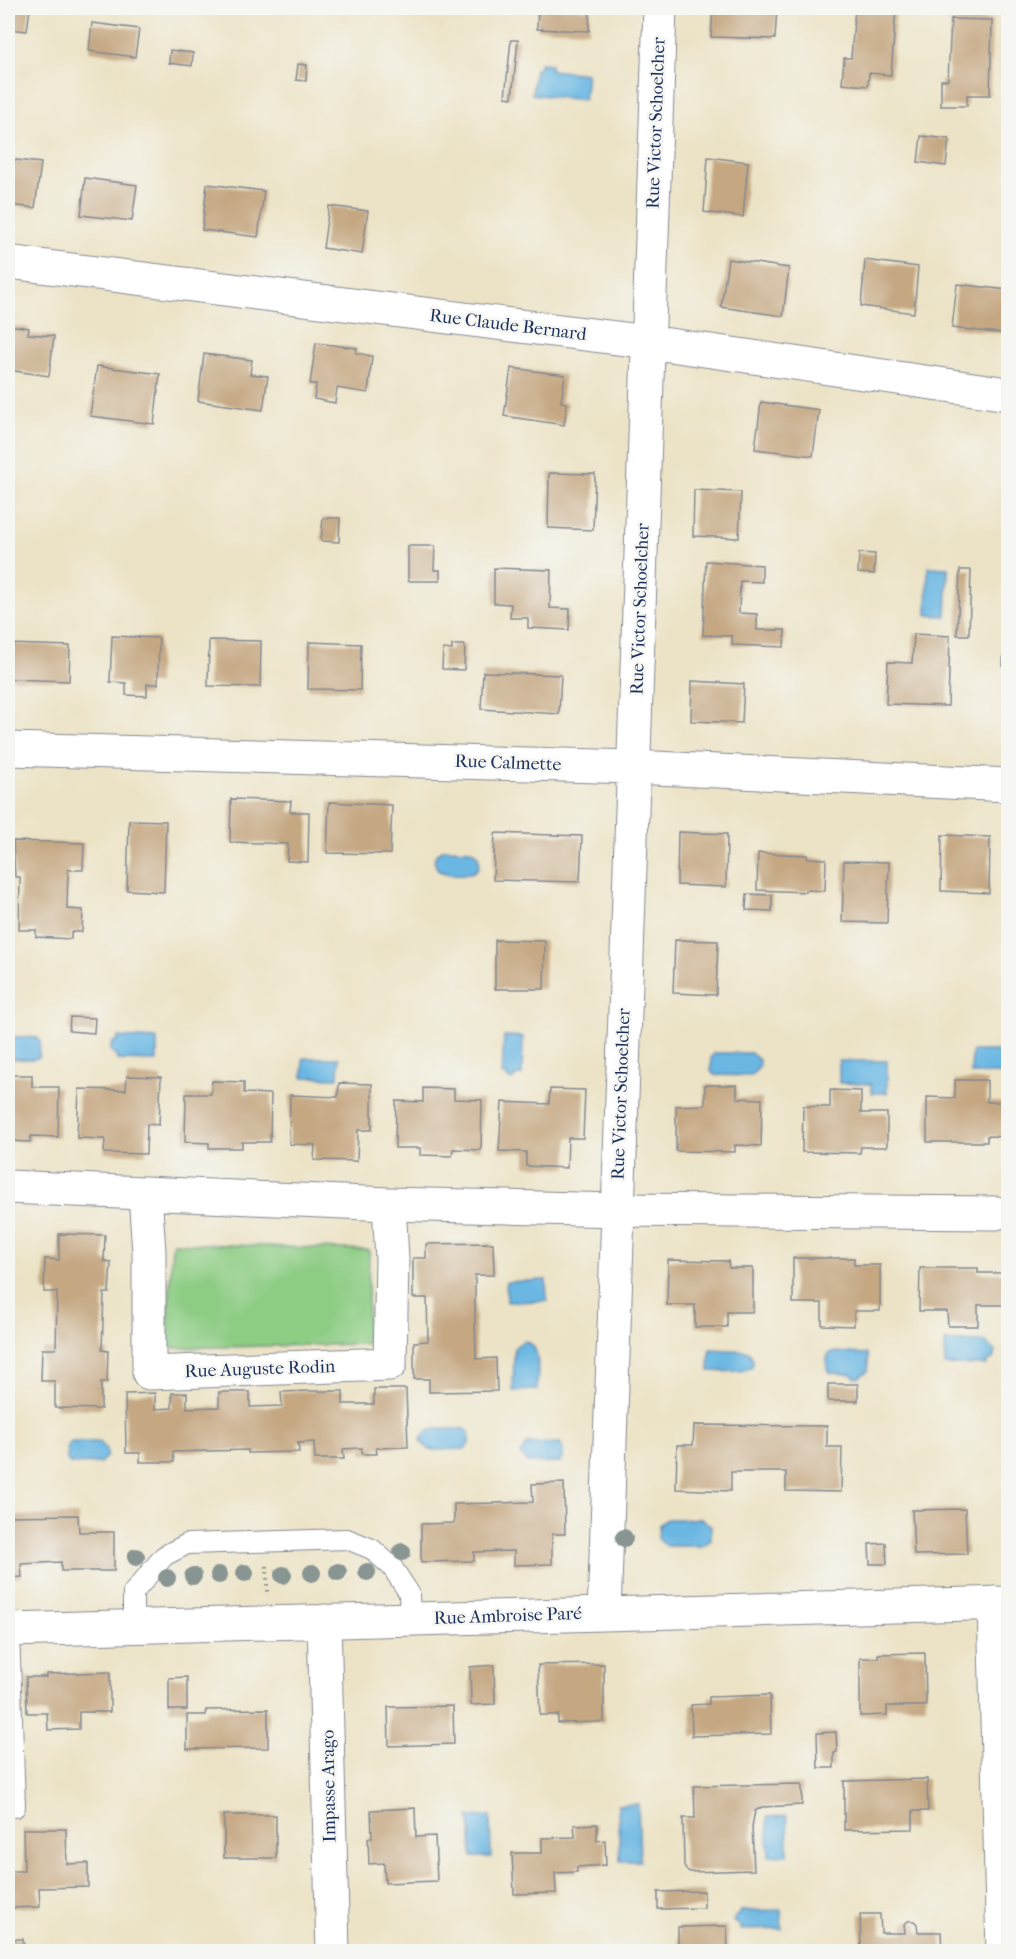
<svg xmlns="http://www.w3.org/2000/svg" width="1016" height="1959" font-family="'IM FELL French Canon',serif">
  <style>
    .green { fill: #8ccc83; stroke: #547e70; stroke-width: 1.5 }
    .water { fill: #6ab7e3; stroke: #4273a0; stroke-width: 1.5 }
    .building { fill: #c5a782 }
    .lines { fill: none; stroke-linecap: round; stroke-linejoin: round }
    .service-casing { stroke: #848992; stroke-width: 22 }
    .minor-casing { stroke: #848992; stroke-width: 35 }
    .path { stroke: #848992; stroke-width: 4; stroke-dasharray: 1.5 4.5; stroke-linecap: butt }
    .service { stroke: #fff; stroke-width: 20 }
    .minor { stroke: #fff; stroke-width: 33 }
    .tree { fill: #889592 }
    .labels { text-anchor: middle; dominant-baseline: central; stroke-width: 5; stroke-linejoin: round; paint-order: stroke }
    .street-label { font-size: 18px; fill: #1b2f5e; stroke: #f6f6f2 }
  </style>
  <rect width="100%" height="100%" fill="#f6f6f2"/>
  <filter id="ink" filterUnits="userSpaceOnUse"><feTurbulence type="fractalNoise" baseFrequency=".0167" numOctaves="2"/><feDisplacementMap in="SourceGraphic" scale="12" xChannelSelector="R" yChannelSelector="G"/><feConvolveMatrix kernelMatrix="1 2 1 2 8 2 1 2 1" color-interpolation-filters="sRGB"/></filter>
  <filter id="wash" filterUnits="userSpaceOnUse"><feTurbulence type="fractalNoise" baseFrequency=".008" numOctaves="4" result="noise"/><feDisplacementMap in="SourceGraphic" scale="24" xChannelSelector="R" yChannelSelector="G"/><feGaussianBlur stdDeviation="1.35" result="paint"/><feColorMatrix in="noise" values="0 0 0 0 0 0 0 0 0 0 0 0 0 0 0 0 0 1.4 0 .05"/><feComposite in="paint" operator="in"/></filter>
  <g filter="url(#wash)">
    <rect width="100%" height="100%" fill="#ece3c6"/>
    <!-- green -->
    <path class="green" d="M172,1243l197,7 -2,94 -200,4z"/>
    <!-- water -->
    <path class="water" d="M540,63l11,1v6l36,4 -3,26 -52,-6 3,-25h4z
      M928,567l20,1 -2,48 -19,-1z
      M444,849l27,1c4,3 8,5 8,11 2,18 -29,14 -40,10 -7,-9 -6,-18 5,-22z
      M8,1036l30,2 2,3 -1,16 -4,2h-27z
      M504,1036l19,1 -1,38h-5l-5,5 -4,-1 -1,-4h-5z
      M118,1037l39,2v22l-40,-1v-2l-7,-8 3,-8 5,-2z
      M972,1051h36v29l-4,-1 -3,-5h-30z
      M715,1053h36l8,7 1,6 -9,10 -37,-1 -3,-4v-14z
      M303,1058h36l-1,20 -35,-1z
      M839,1061h48v32h-15l-1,-9 -32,-1z
      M546,1280l1,21 -40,1 -1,-20z
      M523,1341c20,2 14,33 14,49l-24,1 1,-39v-4z
      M945,1342h42v3l8,6 -2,8 -7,3 1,3h-42z
      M710,1349l38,2c21,26 -26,20 -39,20z
      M832,1352l35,2 1,2v15l-10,7 -4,-1 -2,-3 -21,-1 -4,-4v-11l2,-5z
      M430,1429h35l4,3v12l-5,5 -34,1 -9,-8 1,-5z
      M70,1442h30l6,7 1,7 -7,7 -29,1 -4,-4v-14z
      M560,1443c4,4 4,15 1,19l-33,1 -8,-9 7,-10z
      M667,1519h35l9,7v14l-9,6h-35l-9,-7 1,-14z
      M638,1804l2,57h-20l-2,-56z
      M490,1816l1,41h-19l-2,-40z
      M787,1816l1,39 -19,1 -2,-39z
      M781,1910l1,19 -41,1v-3l-7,-6 1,-4 5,-3v-3z"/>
    <g id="blocks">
      <!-- building -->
      <path class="building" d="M8,8h22l-3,23 -19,-2z
        M538,8h42v1h10l-1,22 -52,-2z
        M713,8h64l-2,31 -64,-2z
        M855,8h41l-5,67 -22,-2 -1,13 -26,-2 2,-26h7z
        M951,19l41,1 -2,75h-23v11h-26v-26h7z
        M92,23l47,6 -4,28 -46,-6z
        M511,40h7l-6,58 -7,-1z
        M170,50l23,3 -1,13 -23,-3z
        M298,64l9,1 -1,16 -10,-1z
        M921,136l28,3 -3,27 -28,-4z
        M708,157l40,5 -5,55 -39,-5z
        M8,159l33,4 -6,45 -26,-3 1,-6h-2z
        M85,178l52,7 -5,36 -51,-6z
        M207,184l57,7 -6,46 -56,-7z
        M329,206l39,5 -6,43 -39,-6z
        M728,259l61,9 -6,48 -62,-9z
        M865,260l53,7 -4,46 -53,-7z
        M957,284l51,6v44l-56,-6z
        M8,325l21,3 -1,6 26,2 -5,40 -41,-6z
        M316,343l41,5 -1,5 16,3 -4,37 -31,-5 -2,15 -21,-4 2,-15h-6z
        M204,354l48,6 -2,14 18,2 -5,34 -65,-9z
        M97,366l63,8 -6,50 -64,-8z
        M511,368l54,7 -4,27 6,1 -3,22 -60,-9z
        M761,402l58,8 -6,46 -58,-7z
        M549,473l46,1 -2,56 -45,-2z
        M694,490l47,2 -2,46 -46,-2z
        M323,518h17l-1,24 -18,-1z
        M408,546h27l-1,24h6v11h-32z
        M859,553l16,1 -1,20 -16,-1z
        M706,561l56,4v17l-22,-1 -1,32 18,1v16h28l-1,17 -52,-2v-9l-29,-1z
        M494,568l57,2 -1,38 20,1 -1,21 -41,-2v-10h-18l1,-14 -17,-1z
        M960,570h11l-2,65h-12z
        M1007,581h1v85h-5z
        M914,634l36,2 -2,70 -62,-2 2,-42 24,1z
        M112,636l47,2 -1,46h-11v12l-21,-1v-12l-16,-1z
        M209,640l52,1 -1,46 -52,-1z
        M309,642l52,2 -1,46 -52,-1z
        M8,644l62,2 -1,35 -61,-2z
        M452,645h13l-1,25 -22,-1 1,-20 9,1z
        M483,672l78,3 -2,39 -78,-5z
        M692,681l52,3 -2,39 -51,-2z
        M231,799l60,2 -1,11h19l-1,50 -21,-1 1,-17 -58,-2z
        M329,802l63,3 -2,49 -63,-1z
        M129,820l37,1 -2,71 -37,-2z
        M678,832l49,2 -1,53 -49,-2z
        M495,833l87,3 -2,46 -87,-2z
        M942,835l48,2 -1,56 -48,-2z
        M13,841l71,2 -1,27h-15l-1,39 16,1 -1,22h-11v7l-35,-2v-7h-17l1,-53h-5z
        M758,853l49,2v3l19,1 -1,32 -19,-1 -1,2 -48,-2z
        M844,861l45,1 -2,61 -45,-1z
        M747,894l25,1v16l-26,-1z
        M495,940l50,1 -1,48h-49z
        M675,940l43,1 -2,54 -43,-2z
        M70,1017l25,1 -1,15 -25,-2z
        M8,1075h24v12h27l-1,50 -27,-1 -1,6 -22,-1z
        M127,1076l34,1 -2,48 -12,-1 -1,30 -42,-1 1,-14 -28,-1 2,-49 47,1z
        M955,1080h32v22h21v35l-21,-1v6h-60v-45l28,1z
        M212,1081l32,1v11l27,1 -1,48h-28v6h-33v-5l-24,-1 1,-48h25z
        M339,1083l33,1v46h-14l-1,31 -43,-1 1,-15 -26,-1 1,-49 48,2z
        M705,1085h32v13l25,1 -1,47 -26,-1v7l-59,-1v-45l29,-1z
        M423,1088l31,1v10l28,1 -1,50 -28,-1 -1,7 -32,-1v-7h-25l1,-47 27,1z
        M550,1089l35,1 -2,48h-15l-1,30 -41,-2v-14l-27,-1 3,-49 47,2z
        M830,1090l31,1v22h26v34h-26l-1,6 -58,-1 1,-46 27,1z
        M59,1234l46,1 -1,26 7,1 -2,31h-5l-2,57 6,1 -1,31h-6v27l-46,-1v-27h-14l1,-32h14l1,-57h-13l1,-33 14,1z
        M493,1243l1,32h-19v41l1,43 20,-1 1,33 -68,1v-13h-15v-37l14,-1 -1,-43h-14v-40h13v-14z
        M793,1258h61v7h26v46h-26v15l-32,-1v-22h-29z
        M668,1260l60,1 1,7h24v44h-26v15h-32v-22h-28z
        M920,1268h58v5h27v32h-27v21h-30l-1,-15h-28z
        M828,1384h30v17h-30z
        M374,1389h32l2,58 -32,1 1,6h-15v-6l-19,1 1,10h-29l-1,-17 -16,1 1,9 -51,1v-3l-75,2 1,10h-34v-9h-14l-1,-59 30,-1v16l17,-1v-15h15v15l32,-1v-15h31v15l32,-1 -1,-14 32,-1h30v13h31z
        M694,1425l133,1v21h15l-1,45 -55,-1v-19h-55v19l-55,-2 1,-44h16z
        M564,1483l1,51h-13v30l-38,1v-14l-40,1v9l-53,1v-38l33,-1v-19l79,-2 -1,-18z
        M965,1509l2,45 -53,1 -2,-45z
        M78,1515l1,17h35v39h-53v-9l-40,2 1,13 -14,1v-62z
        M886,1543l1,21h-17l-1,-20z
        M925,1653l1,53h-39v9l-27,1v-58h18v-4z
        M604,1664v58l-46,1v-8h-18l-2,-50z
        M494,1665l1,39 -24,1 -1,-38z
        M110,1672v40h-31v17l-31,1 -1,-17h-20l-1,-36h20v-3z
        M187,1677v33h-18v-32z
        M770,1695l1,39 -79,2 -1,-31 18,-1v-7z
        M453,1706l1,38 -65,2 -1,-39z
        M268,1709v39l-81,1v-34h19v-5z
        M836,1732l1,20 -3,1v15h-16l-1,-35z
        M927,1779l1,32h-15v18l-69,1v-49z
        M802,1784v21l-40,2 -7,4 -3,15 2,44 -64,2 -4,-2 -2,-4 -1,-48h12l-1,-32z
        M415,1808l1,29 19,-1 2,45 -52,2 -1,-20 -15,1 -1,-26h4l-1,-28z
        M224,1815h52v43h-52z
        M597,1824v17l8,-1 1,25 -29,2v5l-22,1 1,20 -42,1 -2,-41h30v-15l33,-1 -1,-12z
        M23,1829h43l1,35 21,-1v24l-49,1 1,19 -32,1v-37h16z
        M704,1891v17l-46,1v-17z
        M860,1914h20l1,19h24l-1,-9 4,-3h6l3,3 1,8h23l1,20h-81z
        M727,1926l1,26h-50v-25z
        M8,1939h15v13h-15z
        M394,1948h41v4h-41z"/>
    </g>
  </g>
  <g filter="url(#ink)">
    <use href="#blocks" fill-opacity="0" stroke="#848992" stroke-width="1.5"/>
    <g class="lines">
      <!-- service casing -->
      <g class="service-casing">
        <path id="service" d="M133,1627v-34l31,-37 23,-12 160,-5 25,10 20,18 17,26 1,26
          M9,1630l6,177"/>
      </g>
      <!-- minor casing -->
      <g class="minor-casing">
        <path id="minor" d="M8,262l641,80 359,52
          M8,749l626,18 374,18
          M8,1187l381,17 228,6 379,3
          M145,1194l4,58v121l241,-9 2,-105 -3,-55
          M994,1603l9,349
          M604,1614c18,-536 38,-1071 56,-1606
          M324,1621l9,331
          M8,1630l1000,-27"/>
      </g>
      <!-- path -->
      <path class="path" d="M267,1566v26"/>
      <!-- service -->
      <use href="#service" class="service"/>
      <!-- minor -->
      <use href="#minor" class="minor"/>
    </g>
    <!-- trees -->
    <g class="tree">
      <circle cx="624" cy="1538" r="9"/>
      <circle cx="402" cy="1552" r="9"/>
      <circle cx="136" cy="1557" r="9"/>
      <circle cx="338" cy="1572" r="9"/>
      <circle cx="367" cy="1572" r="9"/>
      <circle cx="245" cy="1573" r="9"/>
      <circle cx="312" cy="1573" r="9"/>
      <circle cx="219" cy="1575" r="9"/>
      <circle cx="283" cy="1575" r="9"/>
      <circle cx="193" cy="1576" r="9"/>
      <circle cx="167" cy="1578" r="9"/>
    </g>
  </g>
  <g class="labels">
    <!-- street labels -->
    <g class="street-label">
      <text transform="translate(656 123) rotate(-88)">Rue Victor Schoelcher</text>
      <text transform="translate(508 325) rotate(7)">Rue Claude Bernard</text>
      <text transform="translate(640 609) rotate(-88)">Rue Victor Schoelcher</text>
      <text transform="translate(508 763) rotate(2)">Rue Calmette</text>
      <text transform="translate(621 1094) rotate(-88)">Rue Victor Schoelcher</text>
      <text transform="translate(260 1369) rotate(-2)">Rue Auguste Rodin</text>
      <text transform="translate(508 1616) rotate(-2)">Rue Ambroise Paré</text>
      <text transform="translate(329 1786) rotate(-91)">Impasse Arago</text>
    </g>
  </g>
  <!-- margin -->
  <rect width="1016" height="1959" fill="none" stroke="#f6f6f2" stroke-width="30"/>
</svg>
